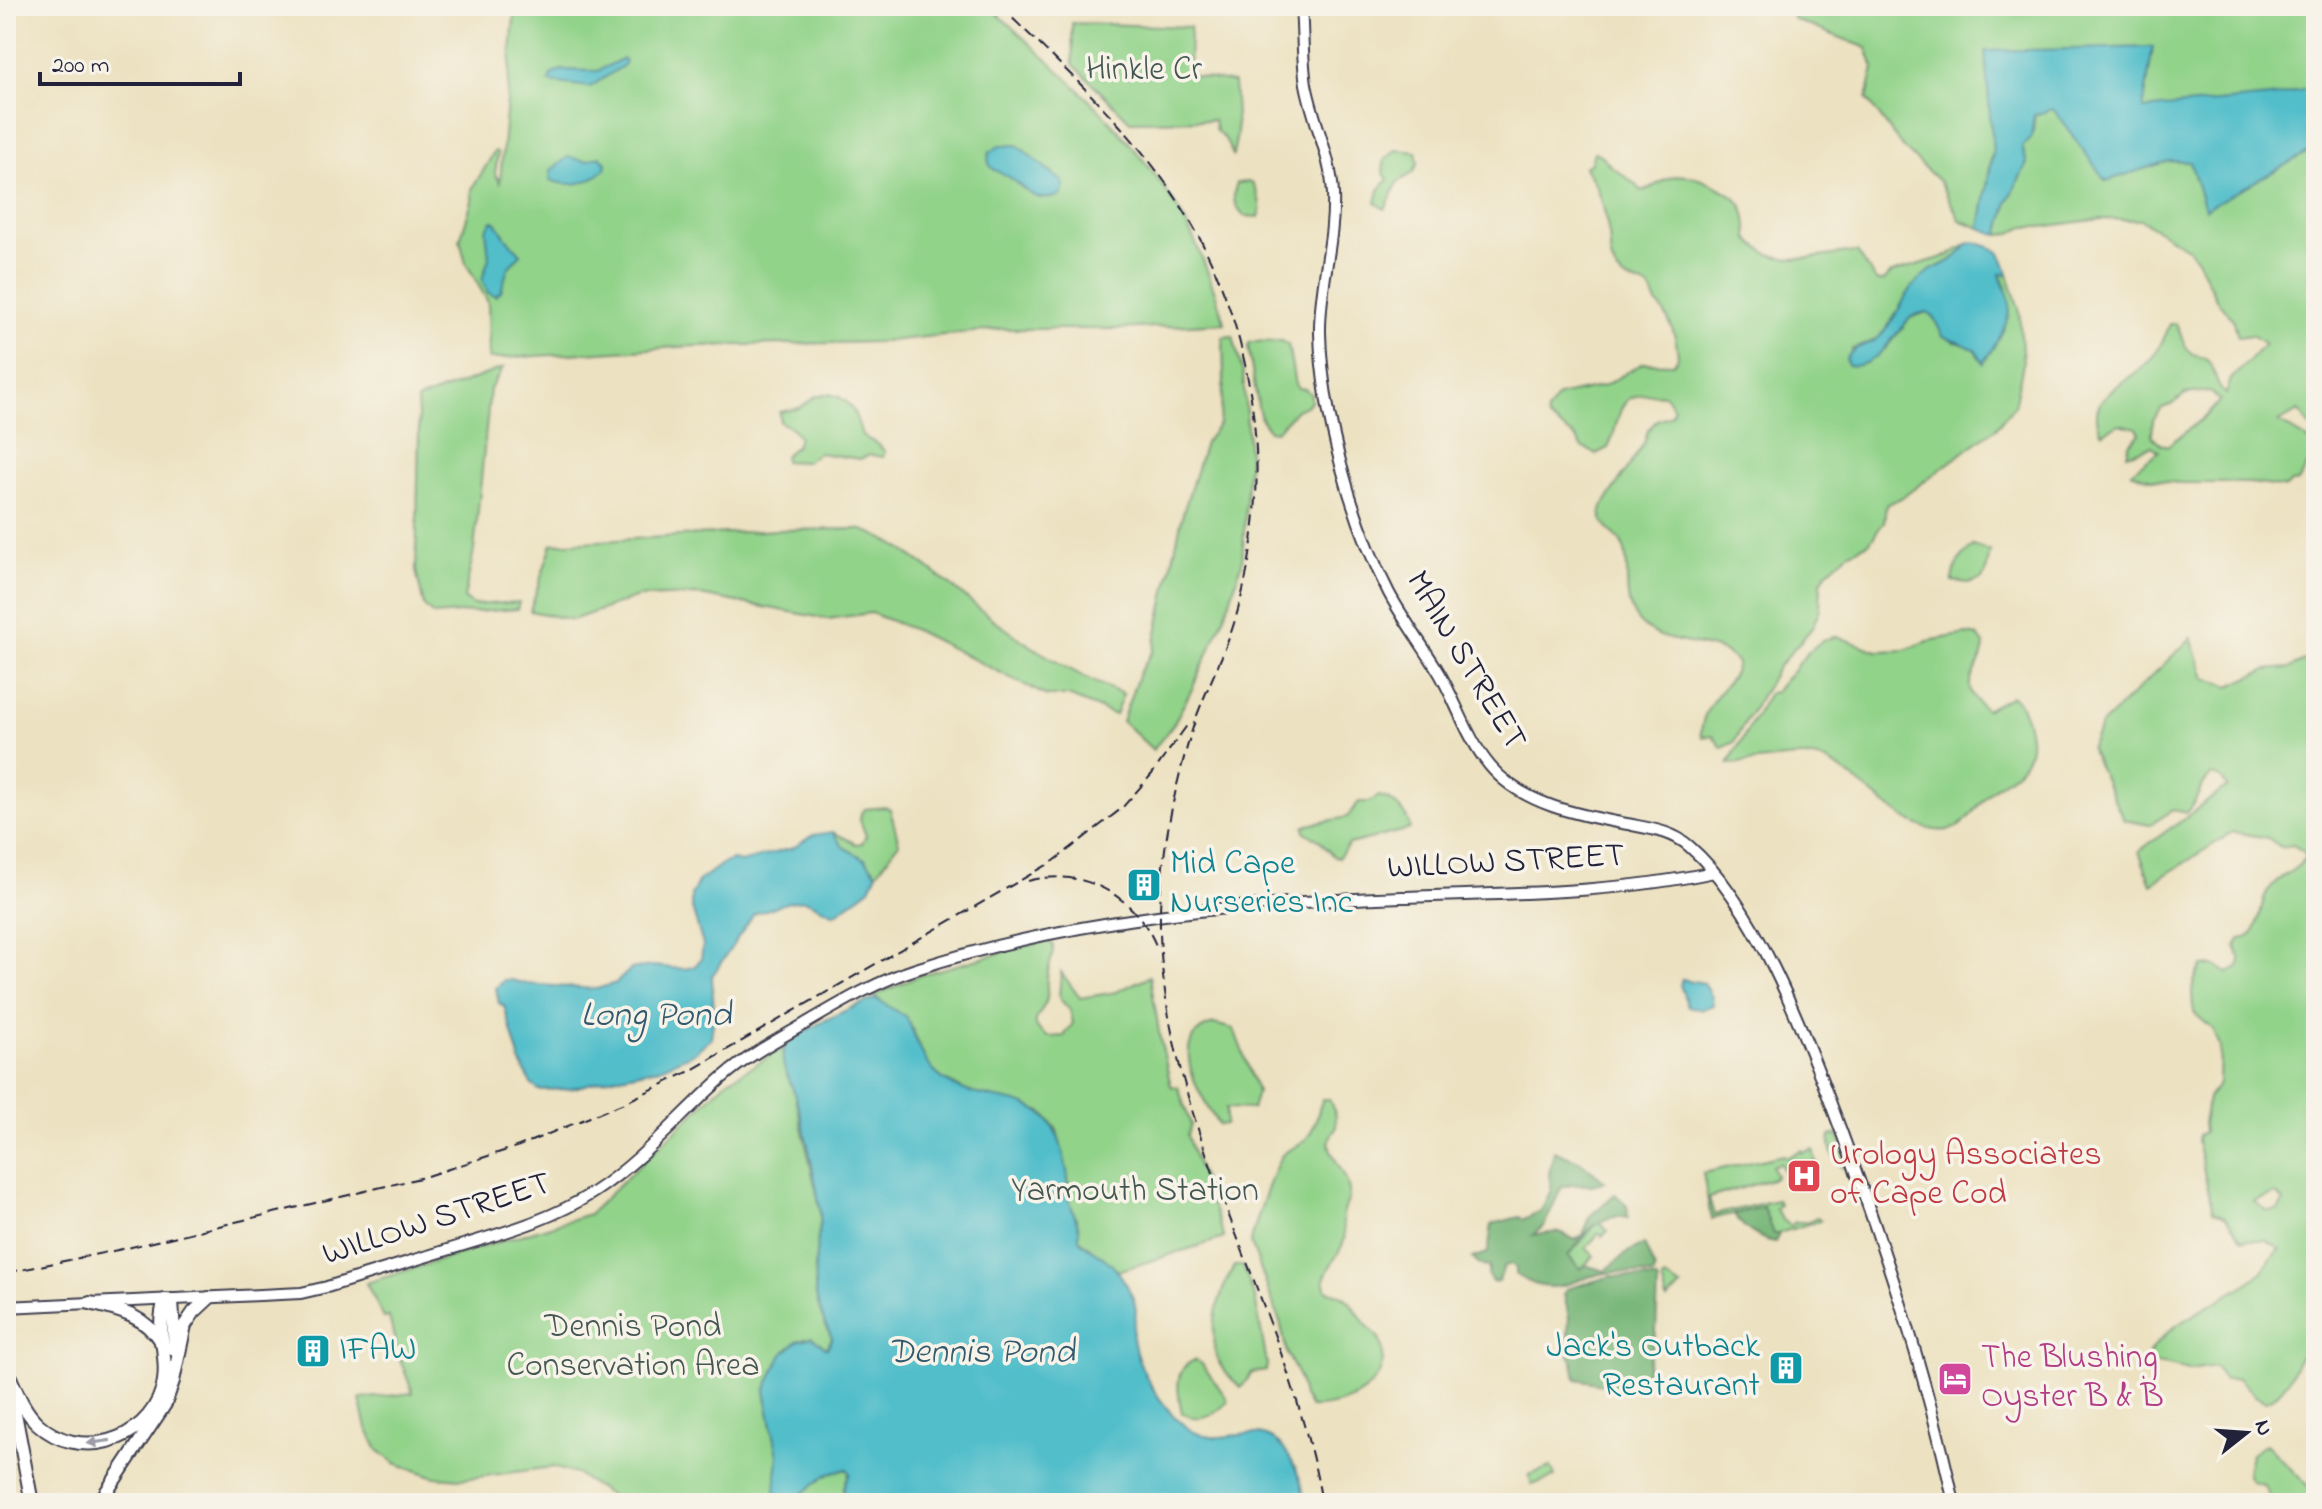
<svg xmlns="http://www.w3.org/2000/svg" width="2322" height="1509" font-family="'Indie Flower',sans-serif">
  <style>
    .green { fill: #92d38a; stroke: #5a7a62; stroke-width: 2; fill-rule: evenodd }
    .forest { fill: #75b576; stroke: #4c6c58; stroke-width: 2 }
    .water { fill: #51beca; stroke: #3a7082; stroke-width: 2 }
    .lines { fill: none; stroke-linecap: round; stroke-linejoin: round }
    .secondary-casing { stroke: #403f4f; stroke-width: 14 }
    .motorway-casing { stroke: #403f4f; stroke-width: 16 }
    .secondary { stroke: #fff; stroke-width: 10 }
    .motorway { stroke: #fff; stroke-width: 12 }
    .rail { stroke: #22223b; stroke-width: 2; stroke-dasharray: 12 6; stroke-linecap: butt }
    .oneway { fill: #9c9ca7 }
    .labels { text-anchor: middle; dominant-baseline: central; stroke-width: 7; stroke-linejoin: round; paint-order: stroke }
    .park-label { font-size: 34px; fill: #445753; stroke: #f7f3e8 }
    .street-label { font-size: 34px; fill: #22223b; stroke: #f7f3e8 }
    .culture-label { font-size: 34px; fill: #0d838f; stroke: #f7f3e8; text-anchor: start }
    .health-label { font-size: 34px; fill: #be3a42; stroke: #f7f3e8; text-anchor: start }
    .hotel-label { font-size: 34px; fill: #b23c85; stroke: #f7f3e8; text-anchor: start }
    .water-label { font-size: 36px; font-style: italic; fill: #32596d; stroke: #f7f3e8 }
  </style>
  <rect width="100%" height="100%" fill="#f7f3e8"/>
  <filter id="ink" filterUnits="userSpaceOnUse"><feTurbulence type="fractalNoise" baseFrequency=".0125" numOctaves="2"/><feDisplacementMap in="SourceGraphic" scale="16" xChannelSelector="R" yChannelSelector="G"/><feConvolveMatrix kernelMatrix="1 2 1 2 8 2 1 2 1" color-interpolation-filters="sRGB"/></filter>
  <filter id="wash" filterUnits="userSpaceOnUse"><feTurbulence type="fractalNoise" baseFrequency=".006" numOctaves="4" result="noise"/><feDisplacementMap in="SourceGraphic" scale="32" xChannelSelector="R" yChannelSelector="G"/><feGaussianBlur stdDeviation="1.8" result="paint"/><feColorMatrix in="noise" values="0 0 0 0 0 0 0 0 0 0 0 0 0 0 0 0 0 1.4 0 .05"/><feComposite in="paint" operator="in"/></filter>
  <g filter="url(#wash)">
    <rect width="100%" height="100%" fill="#ece1c0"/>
    <!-- green -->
    <path class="green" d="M515,6h474c71,66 152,133 199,221 15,30 27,64 37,96l-107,6h-118l-121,13 -184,4 -206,13 -1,-57 -22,-39 -6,-23 12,-39v-12l23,-38 3,2 -3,21 5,8z
      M1796,6h18l11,6 8,-6h483v84c-26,-3 -49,22 -68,38l-142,-21 -86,-2 -28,50 -12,73 -20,-8 -20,-38 -37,-34 -36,-49 7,-31 -7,-20 -72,-28 -8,-11z
      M1072,23l118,4 -1,48 45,8 3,51 -4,21 -8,-16 -9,-8 -2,-11 -84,1 -57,-57z
      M2045,89l101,71 69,3 101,-48v312l-3,2c-8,-4 -7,-13 -15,-18l-19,11 37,23v7l-18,30 -7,1 -5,5c-13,-2 -25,-4 -38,-5 -41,-2 -78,6 -117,-11l28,-21 -7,-5 -25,8 2,-10 11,-10 -3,-6 -18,-4 -17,9c-19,-35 19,-47 41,-66 13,-12 21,-26 27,-43h6c6,10 5,20 15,28 4,4 12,5 17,9 9,10 6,26 18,33l5,-15 34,-35 -13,-9 -14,2 -4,-16 -18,-22 -18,-38 -9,-12 -48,-29 -41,-1 -58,8h-20l-12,7 -11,1 9,-33 19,-39 -5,-16 11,-16 2,-19zM2209,391l11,10 -14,15 -39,30 -6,-2 -9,-8 1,-16 9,-12 11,-4 12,-10z
      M1396,150l20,2 2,11 -5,10 -15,9 -13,27 -9,-6 3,-13 9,-10 -5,-9 2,-12z
      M1594,152c11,3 12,12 21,17 10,7 18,13 27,22 13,-3 21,-13 34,-15 16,-3 52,13 63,26 8,9 8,25 9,36 29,34 70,17 109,14l20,30 7,-1 7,-8 59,-18 17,-11c-13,21 -23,17 -40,29 -22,15 -28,44 -46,62 -7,7 -19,11 -29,14l17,12 17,-13 24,-30 17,-6 5,2 22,28c12,1 20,3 24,14l28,-68 -6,-15 8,1 11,35 4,55 -9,42 -18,22 -93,69 -17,8 -2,17 -15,21 -21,10 -22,20 -5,9 -1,26 -8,20 -34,39 -45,76 -11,5 -9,-12 -10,1 -2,-4c3,-36 32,-46 36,-70 -21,-29 -81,-10 -103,-48 -12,-21 -3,-46 -10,-67 -7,-20 -26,-16 -22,-40l42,-65 4,-13 9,-10 14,-5 3,-7 -9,-13c-54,-5 -40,17 -57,53l-12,6 -14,-7 -6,-9 -28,-20 -1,-6 11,-16 46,-10 39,-23 30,1 5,-6c-1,-20 -6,-36 -18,-51 -6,-6 -5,-15 -13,-20 -12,-8 -20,-1 -31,-17 -8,-12 -5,-21 -7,-35 -4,-23 -9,-50 -25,-68l7,-4z
      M1248,182l5,2c5,10 10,22 6,33l-15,-1c-10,-10 -13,-19 -7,-33z
      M1233,336l10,38 6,82 -7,107 -16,50 -34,76 -18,34 -21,27 -31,-29 17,-48 14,-22 30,-138 22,-70 14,-19 5,-43 -1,-44z
      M1281,341l7,4 7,39 3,4 7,1 6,5v7l-5,5 -10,4 -20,21 -7,-1 -8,-11 -3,-13 -10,-60 2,-4z
      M503,368l-13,21 -16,161 -10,48 9,7 46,-3 -2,7 -84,6 -9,-9 -8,-35 3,-141 -2,-30z
      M825,394c27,1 31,21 37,42l17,9 6,7 -2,5 -13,-2 -10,4 -41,-6 -14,9 -21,-1v-5l12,-10 3,-9 -7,-9 -12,-6v-10l19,-4 17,-12z
      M858,529c47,11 105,70 147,99 36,26 76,50 118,66l-8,21 -47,-19h-21l-130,-65 -46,-18 -43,6 -128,-24 -62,2 -66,23 -42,-9 22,-67 225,-14z
      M1973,546l17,5 -4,22 -5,7 -11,3 -18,-2c1,-14 10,-26 21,-35z
      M1966,634l12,2 6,8c-1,30 -33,37 2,66l26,-14c14,10 21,41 17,56 -7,23 -28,27 -42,43 -10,10 -20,30 -35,34 -43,13 -92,-57 -132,-70 -17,-6 -71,4 -92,5l41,-71 6,-1 33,-40 14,-11 14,-5 41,15 28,-1 23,-9z
      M2191,638l14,40 25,8 36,-16 24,-2 26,-13v681c-21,16 -24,56 -51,65l-10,-5 -17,-18 -15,2 -8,-14 -26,4 -25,-6h-14l-3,-7c17,-35 79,-56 109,-80 9,-7 13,-19 24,-28l-14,-9h-24l-17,-24 -12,-5 -16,-70 1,-6 6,-3 -1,-9 5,-25 11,-14 1,-37 -7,-18 -19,-16c-3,-20 -4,-31 9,-47l11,-1 14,8 12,-7v-8l-4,-12 4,-7c21,-1 18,-27 25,-42 9,-22 31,-23 41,-41l-2,-4 -11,-7 -12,2 -13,-9 -35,-6 -82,52 -12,-33 88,-64 -6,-9 -9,-3c-14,9 -13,27 -27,38l-12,-3 -23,15 -26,-5 -34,-71 11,-24zM2276,1194l8,7 -6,9 -10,1 -15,-10z
      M1379,796c15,3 30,19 31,33l-61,15 -10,13h-5l-15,-17 -14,-8 -1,-5 4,-2 39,-8 12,-15h10z
      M885,807l5,2 9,34 -22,30 -12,-14 -22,-12 -10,-15 23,12 6,-1 4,-7 -6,-16 1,-7 4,-4z
      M1048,940l5,5c1,12 -5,21 -6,33 -1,7 1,13 0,20 -2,15 -25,23 1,39l16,-1 9,-13 -3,-13 -11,-12 2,-26 19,26 36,-6 34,-16 10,62 11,48 7,1 13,38 -4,11 37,102 -106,33 -39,-32v-11l-13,-37 3,-8 -12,-53 -13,-17 -23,-9 -47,-9 -31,-16 -15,-12 -16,-39 -13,-14 -25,-18 46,-21z
      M1214,1024l20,5 21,56 2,7 -5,17 -26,-1v16l-7,1c-17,-25 -56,-88 -5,-101z
      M784,1048l-1,13 11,30 26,117c2,14 -1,24 -3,38 -5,38 -3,59 15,92l-5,10 -22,-10 -15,9 -9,9 -16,35 13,64 -2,21 7,21 14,1c16,-12 31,-30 53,-28l-7,21 4,12h-225l-46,-29 -23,-7 -91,12 -27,-2 -40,-14 -17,-13 -11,-22 -7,-29 53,-6 -15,-39 -9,-37 -5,1 -18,-35 223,-69 138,-133z
      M1323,1099h6l7,17v13c-20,18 11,38 13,62 1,9 -4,15 -6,24 -1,9 3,17 1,25 -4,15 -16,25 -20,40l3,11c20,2 27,16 37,31 5,7 13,11 16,19 16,43 -35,68 -70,66l-7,-10 -4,-20 -12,-23 -6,-29 -30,-82c2,-13 24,-82 33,-90 10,-7 18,-7 25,-18 8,-11 8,-24 14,-36z
      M1838,1134l12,33 -6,2c-10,-8 -16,-21 -14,-33z
      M1813,1149l3,13 -31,12 -5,-11 -8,3 4,10 -5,3 -62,19 5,17 63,-15 3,5 -5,3 8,12 8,6 4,-4h12l10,-5 4,3 -48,15 -10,-28 -52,12 -8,-46 80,-18 3,3 15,-8 1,3z
      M1598,1222l10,9 -6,6 -1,-3h-3l-12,14 8,8 -13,13 -13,-13z
      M1234,1266h9l12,32 12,65 -1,8 -14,2 -11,15c-9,-9 -20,-18 -24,-30 -10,-30 3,-66 17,-92z
      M1665,1278l16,9 -14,13 -5,-20z
      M1195,1360l7,4 26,36c-10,15 -30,23 -46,13 -4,-20 -10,-44 13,-53z
      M2266,1444l44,44 6,8v7h-51l4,-9 -6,-10 -12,-3 -4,-8 4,-19z
      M1551,1467l4,10 -23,8 -3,-10z"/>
    <!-- forest -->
    <path class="forest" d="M1554,1151l27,11 23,19c-15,9 -28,-1 -43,7l-17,38 -11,9 27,-3 15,8 8,-5 8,-20 24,-21 12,11 1,13c-29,-7 -44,18 -60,38l12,13 5,-4 20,6 23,-19 16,-8 11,26 -1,5c-13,0 -26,-4 -39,-3 -40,1 -56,31 -99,3v-8l-4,-3 -8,2 -5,15 -7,1 -4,-6 1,-9 -6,-1 -11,-8 16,-5 4,-29 27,-7 5,2 17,-8 10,-21 -2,-16z
      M1763,1207l10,27h6l-4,8c-15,-2 -34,-15 -41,-28z
      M1612,1276l44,3 2,4 -2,49 -15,60 -65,-13 -3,-17 -6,-10 2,-34 -5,-25 2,-4z"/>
    <!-- water -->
    <path class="water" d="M2153,47l-10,62 137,-13 26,-7 10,1v58l-111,61 -15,-47 -21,-1 -63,20 -53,-72 -19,6 -3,24 -9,8 5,16 -19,39 -9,33 -19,-7 13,-75 -8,-102z
      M622,59l3,2 -1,4 -34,22 -41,-5 2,-7 10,-5 37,1z
      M1017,145l46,37 1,5 -3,8c-25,10 -34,-4 -51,-17 -12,-8 -25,-7 -21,-25l10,-7z
      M600,156l6,7 -1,6c-16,15 -34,19 -55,11l1,-10 17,-13 18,4z
      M492,221l4,1 10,16 15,16 -13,14 -7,23 -5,5 -8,-3 -6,-13 7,-22 -3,-28z
      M1974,242c24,7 28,7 34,32l-8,-1c1,10 7,16 9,25 4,23 -14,47 -26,65l-8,-14 -32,-13 -11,-21 -5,-3c-6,1 -14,3 -18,7 -16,16 -34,52 -61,46l-2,-6c11,-17 24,-12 35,-24 18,-19 24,-47 46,-62 18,-12 27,-8 40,-29z
      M833,832l10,15 22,12 12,14 -7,15 -35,26 -30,-14 -16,2 -35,12 -42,62 2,39 -3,23 -17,15 -34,15 -49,10 -41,11 -31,1 -8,-6 -11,-23 -16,-55 -5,-3 -3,-15 8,-8h7l16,4 69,5 20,-6 15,-14 21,-3 33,3 10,-3 6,-7 2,-14 -12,-40v-10l8,-14 23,-17 10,-4 9,2 40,-11 12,-3 20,-13z
      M1682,979l22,4 8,14 1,8 -10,4 -15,-2 -8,-22z
      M875,999c12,3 19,14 31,17 11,23 16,48 37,63 45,32 102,4 119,70 3,14 9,29 4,42l13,37v11c6,9 16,12 24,18 14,11 23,24 29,39 9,21 -1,25 1,42 4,30 28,69 52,88 26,20 43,7 71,8 30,1 47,45 49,69h-458c-5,-12 -4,-19 3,-29l-3,-5 -21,6 -29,23 -14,-1 -8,-6 3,-36 -13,-64 16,-35 16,-15 15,-4 15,11 5,-10c-18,-34 -20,-54 -15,-92 1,-14 5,-24 3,-38 -7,-38 -14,-79 -26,-116 -4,-13 -15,-27 -10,-42 5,-15 73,-46 91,-51z"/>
  </g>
  <g filter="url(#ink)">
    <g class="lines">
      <!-- secondary casing -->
      <g class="secondary-casing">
        <path id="secondary" d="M1301,6c2,26 1,53 5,78 7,38 25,72 27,110 2,47 -14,92 -13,139 2,81 32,188 69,260 15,28 35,54 51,81 17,30 28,66 50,92 33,40 94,50 142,59 21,4 41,7 57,21 66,57 114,184 145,266 48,128 91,257 120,391
          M6,1307l295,-14 26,-6c48,-15 95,-29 143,-44 43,-13 86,-26 124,-51 48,-31 85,-76 128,-114 24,-21 53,-37 81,-53 36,-21 72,-43 113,-56 156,-51 322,-66 486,-72 104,-4 210,-3 312,-25"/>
      </g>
      <!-- motorway casing -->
      <g class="motorway-casing">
        <path id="motorway" d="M172,1300l3,50
          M90,1303c29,7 54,12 71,39
          M7,1371c9,19 16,39 31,53 40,37 108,19 124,-34 9,-30 -8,-59 3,-90
          M11,1392l21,111
          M99,1503l66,-99 8,-23 12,-56 9,-13 15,-14"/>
      </g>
      <!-- secondary -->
      <use href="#secondary" class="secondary"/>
      <!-- motorway -->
      <use href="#motorway" class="motorway"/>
      <!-- rail -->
      <path class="rail" d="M1000,6c56,55 116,108 162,172 92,125 118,294 73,442 -10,34 -27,65 -39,98 -26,79 -42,165 -34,248 18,189 128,352 160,537
        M1028,881c54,-15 109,15 129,67
        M6,1273l121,-25 297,-71 95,-31 105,-43 66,-32 364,-210 67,-52 31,-35 36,-50"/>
    </g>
    <!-- one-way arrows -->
    <defs><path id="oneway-solid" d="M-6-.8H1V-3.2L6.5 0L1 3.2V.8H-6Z" transform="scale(2)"/></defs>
    <use class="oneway" href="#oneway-solid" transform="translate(99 1442) rotate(172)"/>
  </g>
  <!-- icons -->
  <defs>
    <g id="building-square" transform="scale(1.8)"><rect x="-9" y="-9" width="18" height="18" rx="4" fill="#0f9aa8" stroke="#f7f3e8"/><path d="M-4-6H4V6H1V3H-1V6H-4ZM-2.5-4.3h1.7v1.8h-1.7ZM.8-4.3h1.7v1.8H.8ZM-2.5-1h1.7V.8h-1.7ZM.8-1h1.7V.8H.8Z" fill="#fff"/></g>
    <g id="hospital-square" transform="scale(1.8)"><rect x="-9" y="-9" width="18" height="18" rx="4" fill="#e0444e" stroke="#f7f3e8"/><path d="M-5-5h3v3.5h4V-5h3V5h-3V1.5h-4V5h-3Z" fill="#fff"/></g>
    <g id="hotel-square" transform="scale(1.8)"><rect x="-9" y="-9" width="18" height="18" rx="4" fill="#d1479c" stroke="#f7f3e8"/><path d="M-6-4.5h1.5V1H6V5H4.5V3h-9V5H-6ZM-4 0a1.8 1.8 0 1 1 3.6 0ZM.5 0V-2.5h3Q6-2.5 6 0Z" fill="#fff"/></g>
  </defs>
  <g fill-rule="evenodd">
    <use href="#building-square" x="1144" y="885"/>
    <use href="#hospital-square" x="1804" y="1176"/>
    <use href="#building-square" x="313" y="1351"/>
    <use href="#building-square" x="1786" y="1368"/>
    <use href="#hotel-square" x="1955" y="1379"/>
  </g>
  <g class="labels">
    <!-- park labels -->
    <g class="park-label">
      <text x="1144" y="71">Hinkle Cr</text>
      <text x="1135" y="1192">Yarmouth Station</text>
      <text x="633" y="1328">Dennis Pond<tspan x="633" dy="39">Conservation Area</tspan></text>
    </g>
    <!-- street labels -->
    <g class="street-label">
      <text transform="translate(1465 661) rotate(59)">MAIN STREET</text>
      <text transform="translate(1506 863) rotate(-3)">WILLOW STREET</text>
      <text transform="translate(437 1220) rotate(-18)">WILLOW STREET</text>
    </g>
    <!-- culture labels -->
    <g class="culture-label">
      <text x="1170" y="865">Mid Cape<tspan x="1170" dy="39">Nurseries Inc</tspan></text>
      <text x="1760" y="1348" text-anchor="end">Jack's Outback<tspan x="1760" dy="39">Restaurant</tspan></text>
      <text x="339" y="1351">IFAW</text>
    </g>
    <!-- health labels -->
    <g class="health-label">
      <text x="1830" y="1156">Urology Associates<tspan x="1830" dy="39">of Cape Cod</tspan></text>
    </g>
    <!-- hotel labels -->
    <g class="hotel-label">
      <text x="1981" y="1359">The Blushing<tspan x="1981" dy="39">Oyster B &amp; B</tspan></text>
    </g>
    <!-- water labels -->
    <g class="water-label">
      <text x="656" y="1016">Long Pond</text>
      <text x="981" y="1353">Dennis Pond</text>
    </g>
  </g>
  <!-- margin -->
  <rect width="2322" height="1509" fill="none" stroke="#f7f3e8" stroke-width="32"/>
  <!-- north arrow -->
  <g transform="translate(2246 1433) rotate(73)" stroke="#f7f3e8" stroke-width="6" paint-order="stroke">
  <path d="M0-6L14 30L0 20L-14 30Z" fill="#22223b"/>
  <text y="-12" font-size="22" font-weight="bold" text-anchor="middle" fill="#22223b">N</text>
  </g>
  <!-- scale -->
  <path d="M40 72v12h200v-12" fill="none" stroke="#22223b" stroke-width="4"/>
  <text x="52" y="72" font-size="24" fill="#22223b" stroke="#f7f3e8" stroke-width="6" paint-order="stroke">200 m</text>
</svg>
